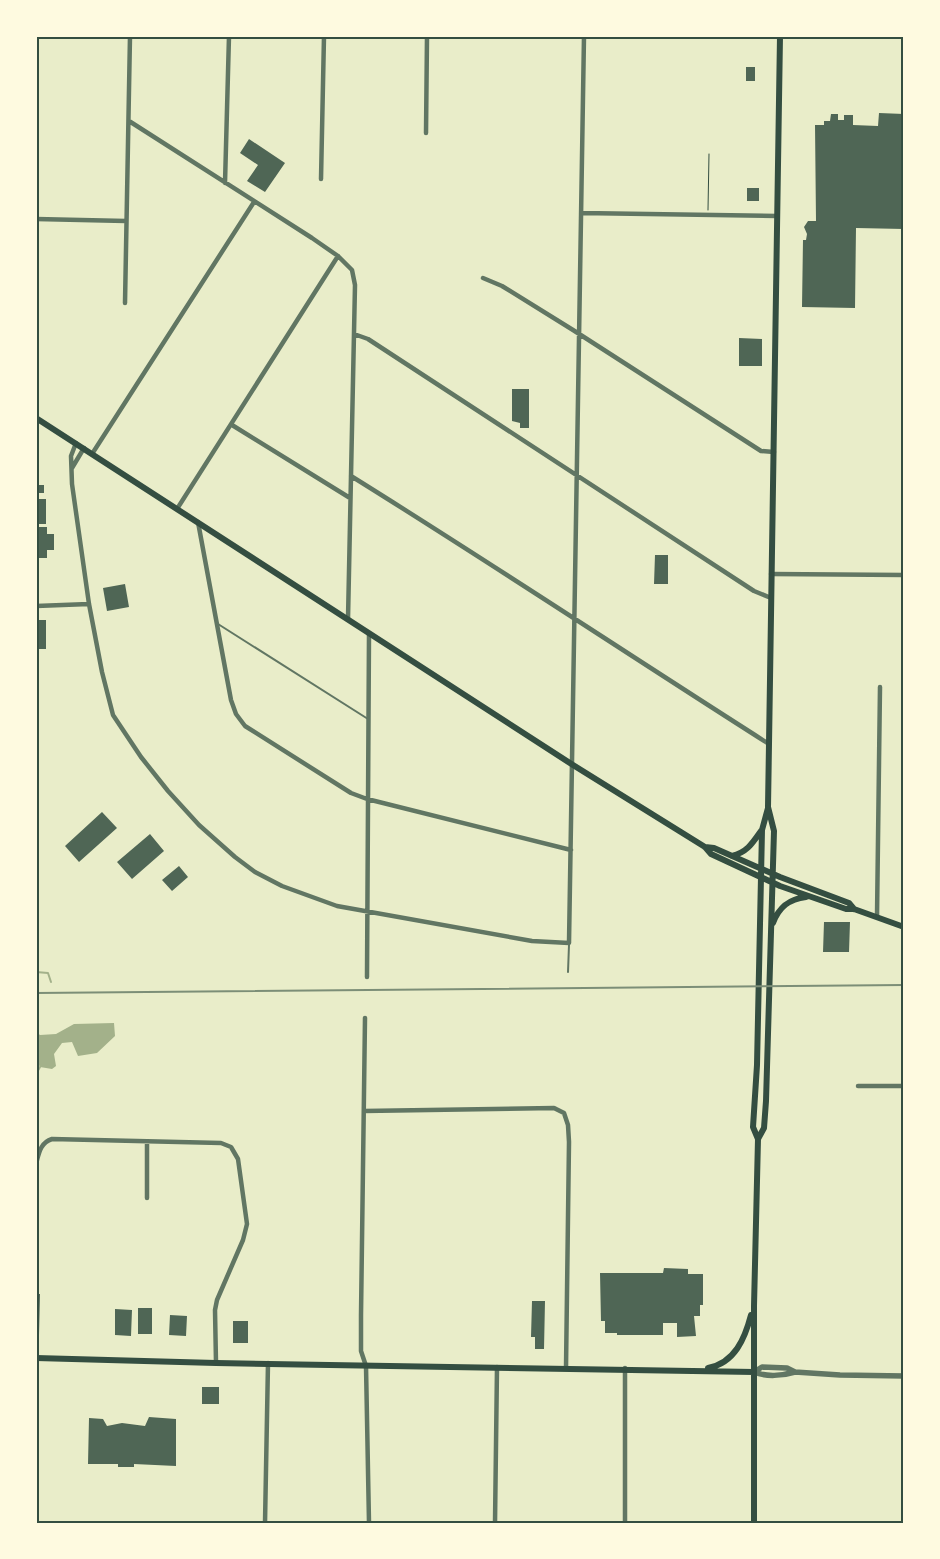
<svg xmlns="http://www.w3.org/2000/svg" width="940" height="1559" font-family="Quicksand,sans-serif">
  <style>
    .water { fill: #a3b18a }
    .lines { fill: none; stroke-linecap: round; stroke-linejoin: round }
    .stream { stroke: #a3b18a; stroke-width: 2 }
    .building { fill: #4f6655 }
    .path { stroke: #344e41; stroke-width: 1 }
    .service { stroke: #617663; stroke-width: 2 }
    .minor { stroke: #617663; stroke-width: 4.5 }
    .tertiary { stroke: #617663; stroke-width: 5.5 }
    .secondary { stroke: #344e41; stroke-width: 6 }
    .rail { stroke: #7c8e77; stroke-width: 2 }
    .neatline { fill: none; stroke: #344e41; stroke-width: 2 }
  </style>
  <rect width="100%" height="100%" fill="#e9edc9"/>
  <!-- water -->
  <path class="water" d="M114,1023l1,13 -18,17 -19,3 -6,-14 -10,1 -8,11 2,12 -4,3 -12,-2c-4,-7 -5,-12 -1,-20h-3v-15l4,3 16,-1 18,-10z"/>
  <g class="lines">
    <!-- stream -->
    <path class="stream" d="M36,972l12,1 3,9
      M36,1074l4,-7"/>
  </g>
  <!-- building -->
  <path class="building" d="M746,67h9v14h-9z
    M879,113l25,1v115l-48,-1 -1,80 -53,-1 1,-67h3l1,-6 -3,-7 4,-6h8l-1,-96h9v-4h6l1,-7h7v6h6v-5h9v10l25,1z
    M249,139l36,24 -20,29 -18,-11 11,-16 -18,-12z
    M747,188h12v13h-12z
    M739,338l23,1v27h-23z
    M512,389h17v39h-9v-5l-8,-2z
    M36,485h8v8h-8z
    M36,499h10v25h-10z
    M36,527h11v7h7v16h-7v8h-11z
    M655,555h13v29h-14z
    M125,584l4,23 -22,4 -4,-23z
    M36,620h10v29h-10z
    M102,812l15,16 -38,34 -14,-16z
    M150,834l14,17 -32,28 -15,-17z
    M179,866l9,11 -16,14 -10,-11z
    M824,922h26l-1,30h-26z
    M664,1268l24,1v5h15v31h-3v11h-6l2,20 -19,1v-14h-14v12h-46v-2h-12v-12h-4l-1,-48h63z
    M36,1294h4l-1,41h-3z
    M532,1301h13l-1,48h-9v-12h-4z
    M138,1308h14v26h-14z
    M115,1309l17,1 -1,26 -16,-1z
    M170,1315l17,1 -1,20 -17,-1z
    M233,1321h15v22h-15z
    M202,1387h17v17h-17z
    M149,1417l27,2v47l-42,-2v3h-16v-3h-30l1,-46 14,1 4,7 15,-3 23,3z"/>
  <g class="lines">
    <!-- path -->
    <path class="path" d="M708,210l1,-56"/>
    <!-- service -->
    <path class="service" d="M218,624l150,95
      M568,972l1,-27"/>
    <!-- minor -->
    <path class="minor" d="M129,121l183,117 26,18 14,14 3,15 -7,334
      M426,133l1,-97
      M321,179l3,-143
      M225,183l4,-147
      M581,213l196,3
      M36,219l90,2
      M483,278l19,8 71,44 188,121 13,1
      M125,303l5,-267
      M354,334l14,5 386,252 17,7
      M232,425l118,73
      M76,443l-5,13 1,28 17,120 13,68 11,43 28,42 27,34 31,34 36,32 20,15 27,14 55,20 195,35 37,2 15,-907
      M92,454l162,-252
      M72,468l12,-20
      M351,476c140,87 278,179 418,268
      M177,509l161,-253
      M198,522l33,178 5,14 9,12 106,67 16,6 204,51
      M771,574l133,1
      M36,606l53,-2
      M877,917l3,-230
      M367,977l2,-344
      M365,1018l-4,297v36l5,15 3,157
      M858,1086h46
      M364,1111l190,-3 10,5 4,12 1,17 -3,226
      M147,1142v56
      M36,1164c3,-11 4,-21 16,-25l169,4 10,4 7,12 9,65 -4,16 -26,60 -2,10 1,53
      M265,1523l3,-160
      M495,1523l2,-156
      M625,1523v-155"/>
    <!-- tertiary -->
    <path class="tertiary" d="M754,1372l8,-5 25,1 8,4 45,3 64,1
      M754,1372c12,5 28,4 41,0"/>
    <!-- secondary -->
    <path class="secondary" d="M36,418l537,347 132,82 6,7 69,32 66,23h8l50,18
      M705,847l9,1 66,29 69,26 5,6
      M732,856c15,-4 20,-12 29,-25
      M773,923c6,-16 16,-24 33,-26
      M758,1139l6,-11 2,-27 8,-270 -6,-24 1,-63 11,-708
      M36,1358l180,5 538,9
      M708,1368c27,-5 37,-30 43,-53
      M754,1523v-217l4,-167 -5,-12 4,-62 5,-235 6,-22"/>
    <!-- rail -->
    <path class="rail" d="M36,993l868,-8"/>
  </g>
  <!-- border -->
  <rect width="940" height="1559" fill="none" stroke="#fefae0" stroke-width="75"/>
  <rect x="38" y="38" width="864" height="1484" class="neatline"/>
</svg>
